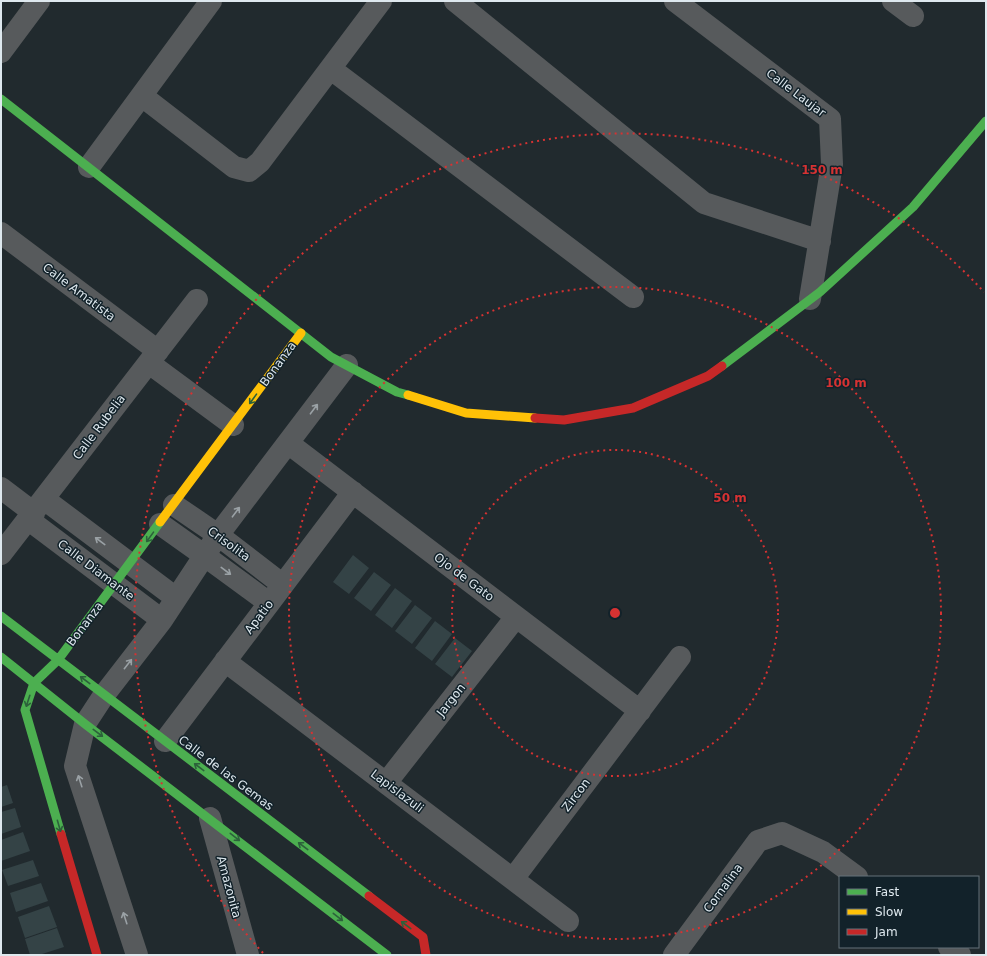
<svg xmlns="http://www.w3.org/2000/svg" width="987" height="956" font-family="'DejaVu Sans',sans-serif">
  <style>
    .building { fill: #344346 }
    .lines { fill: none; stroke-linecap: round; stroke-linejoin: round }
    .street { stroke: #575a5c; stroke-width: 22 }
    .fast { stroke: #4caf50; stroke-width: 9 }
    .slow { stroke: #ffc107; stroke-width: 9 }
    .jam { stroke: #c62828; stroke-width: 9 }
    .oneway { stroke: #2c613b }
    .oneway2 { stroke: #9aa1a5 }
    .ring { fill: none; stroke: #d63232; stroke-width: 2; stroke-dasharray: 2 4 }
    .labels { text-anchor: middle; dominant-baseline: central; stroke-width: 3; stroke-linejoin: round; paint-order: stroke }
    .street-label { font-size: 12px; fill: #dee8ee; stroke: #12222a }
    .centre { fill: #d63232; stroke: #12222a; stroke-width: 2 }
    .ring-label { font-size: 12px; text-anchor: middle; font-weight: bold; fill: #d63232; stroke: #12222a; stroke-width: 3; stroke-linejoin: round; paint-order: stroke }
  </style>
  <rect width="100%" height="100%" fill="#212a2e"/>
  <!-- building -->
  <path class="building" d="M353,555l16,13 -20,26 -16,-12z
    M374,572l17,13 -20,26 -17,-13z
    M395,588l17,13 -20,27 -17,-13z
    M415,605l17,13 -20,26 -17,-13z
    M435,621l17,13 -20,27 -17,-13z
    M455,638l17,13 -20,26 -17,-13z
    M7,785l6,18 -12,4v-20z
    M15,808l6,19 -20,7v-22z
    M23,832l7,19 -29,10v-21z
    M33,860l6,16 -31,10 -6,-16z
    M41,883l7,18 -32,11 -6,-19z
    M49,906l8,21 -32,11 -7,-21z
    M57,928l7,19 -25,8h-9l-5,-16z"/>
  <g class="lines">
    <!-- street -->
    <path class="street" d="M455,1l249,202 116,38
      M675,1l155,118 2,45 -22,135
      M893,1l20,15
      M1,52l38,-51
      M331,69l302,228
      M142,96l92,71 15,4 11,-9 121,-161
      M89,167l122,-166
      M1,233l157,118
      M149,363l84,62
      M288,443l352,268
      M1,488l33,25
      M44,499l132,99
      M174,505l44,30 65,50
      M29,520l133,100
      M160,524l45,32 64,47
      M1,554l196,-254
      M225,661l343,260
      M165,741l188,-249
      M386,783l130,-166
      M210,818l38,137
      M513,879l167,-222
      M949,947l11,8
      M137,955l-62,-189 10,-42 19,-29 58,-75 56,-85 129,-170
      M674,955l84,-114 24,-8 41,19 34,25"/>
    <!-- fast -->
    <path class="fast" d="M1,99l330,258 66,35 11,3
      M722,366l98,-74 93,-85 73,-86
      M1,616l368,280
      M1,657l84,67 302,231
      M61,834l-36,-124 9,-27 24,-23 102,-138"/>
    <!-- slow -->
    <path class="slow" d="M408,395l58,18 69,5
      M160,522l141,-189"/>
    <!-- jam -->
    <path class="jam" d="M535,418l29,2 69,-12 75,-32 14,-10
      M61,834l36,121
      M369,896l54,41 3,18"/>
  </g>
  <!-- one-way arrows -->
  <defs><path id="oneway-shaft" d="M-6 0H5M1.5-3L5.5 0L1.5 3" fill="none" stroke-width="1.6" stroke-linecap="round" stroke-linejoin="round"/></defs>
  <g class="oneway">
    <use href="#oneway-shaft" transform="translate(253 399) rotate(126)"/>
    <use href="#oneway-shaft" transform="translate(150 537) rotate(126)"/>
    <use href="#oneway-shaft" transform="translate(85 680) rotate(-143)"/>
    <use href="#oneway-shaft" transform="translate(28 701) rotate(108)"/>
    <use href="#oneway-shaft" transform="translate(98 733) rotate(37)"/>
    <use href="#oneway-shaft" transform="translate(199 767) rotate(-143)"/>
    <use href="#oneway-shaft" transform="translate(59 826) rotate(74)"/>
    <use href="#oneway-shaft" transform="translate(235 837) rotate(38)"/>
    <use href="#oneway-shaft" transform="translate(303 846) rotate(-143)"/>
    <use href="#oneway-shaft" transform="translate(338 917) rotate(38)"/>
    <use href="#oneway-shaft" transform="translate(406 925) rotate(-143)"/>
  </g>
  <g class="oneway2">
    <use href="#oneway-shaft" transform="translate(314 409) rotate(-53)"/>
    <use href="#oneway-shaft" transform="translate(236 512) rotate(-53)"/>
    <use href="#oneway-shaft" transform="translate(100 541) rotate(-143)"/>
    <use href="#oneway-shaft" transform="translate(226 571) rotate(37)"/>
    <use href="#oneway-shaft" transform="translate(128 664) rotate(-52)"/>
    <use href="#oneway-shaft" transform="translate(80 781) rotate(-108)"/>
    <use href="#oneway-shaft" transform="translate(125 918) rotate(-108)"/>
  </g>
  <!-- distance rings -->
  <g class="ring">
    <circle cx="615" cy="613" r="163"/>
    <circle cx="615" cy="613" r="326"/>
    <path d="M263 953A489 489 0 1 1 984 292"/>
  </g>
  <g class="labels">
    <!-- street labels -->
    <g class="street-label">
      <text transform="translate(796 93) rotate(37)">Calle Laujar</text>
      <text transform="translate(79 292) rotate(37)">Calle Amatista</text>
      <text transform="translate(278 364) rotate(-54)">Bonanza</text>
      <text transform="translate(99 427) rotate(-53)">Calle Rubelia</text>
      <text transform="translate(229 544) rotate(36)">Crisolita</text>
      <text transform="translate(96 570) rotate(37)">Calle Diamante</text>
      <text transform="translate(464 577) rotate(37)">Ojo de Gato</text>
      <text transform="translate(259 617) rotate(-53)">Apatio</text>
      <text transform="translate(85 624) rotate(-53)">Bonanza</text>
      <text transform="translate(451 700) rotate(-52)">Jargon</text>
      <text transform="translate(226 773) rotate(37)">Calle de las Gemas</text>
      <text transform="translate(397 791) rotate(37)">Lapislazuli</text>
      <text transform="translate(576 795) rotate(-53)">Zircon</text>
      <text transform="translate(229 887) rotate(75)">Amazonita</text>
      <text transform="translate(723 888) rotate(-54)">Cornalina</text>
    </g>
  </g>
  <circle cx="615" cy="613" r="6" class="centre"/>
  <g class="ring-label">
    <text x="822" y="174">150 m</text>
    <text x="846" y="387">100 m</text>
    <text x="730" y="502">50 m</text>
  </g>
  <!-- border -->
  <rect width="987" height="956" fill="none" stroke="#dee8ee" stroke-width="4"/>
  <!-- legend -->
  <rect x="839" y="876" width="140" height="72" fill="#12222a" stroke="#647178"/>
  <rect x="847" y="889" width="20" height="6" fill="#4caf50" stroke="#647178"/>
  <text x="875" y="896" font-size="12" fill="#dee8ee">Fast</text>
  <rect x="847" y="909" width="20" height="6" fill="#ffc107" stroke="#647178"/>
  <text x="875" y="916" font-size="12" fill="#dee8ee">Slow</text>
  <rect x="847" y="929" width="20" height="6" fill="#c62828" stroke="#647178"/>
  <text x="875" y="936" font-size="12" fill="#dee8ee">Jam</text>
</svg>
